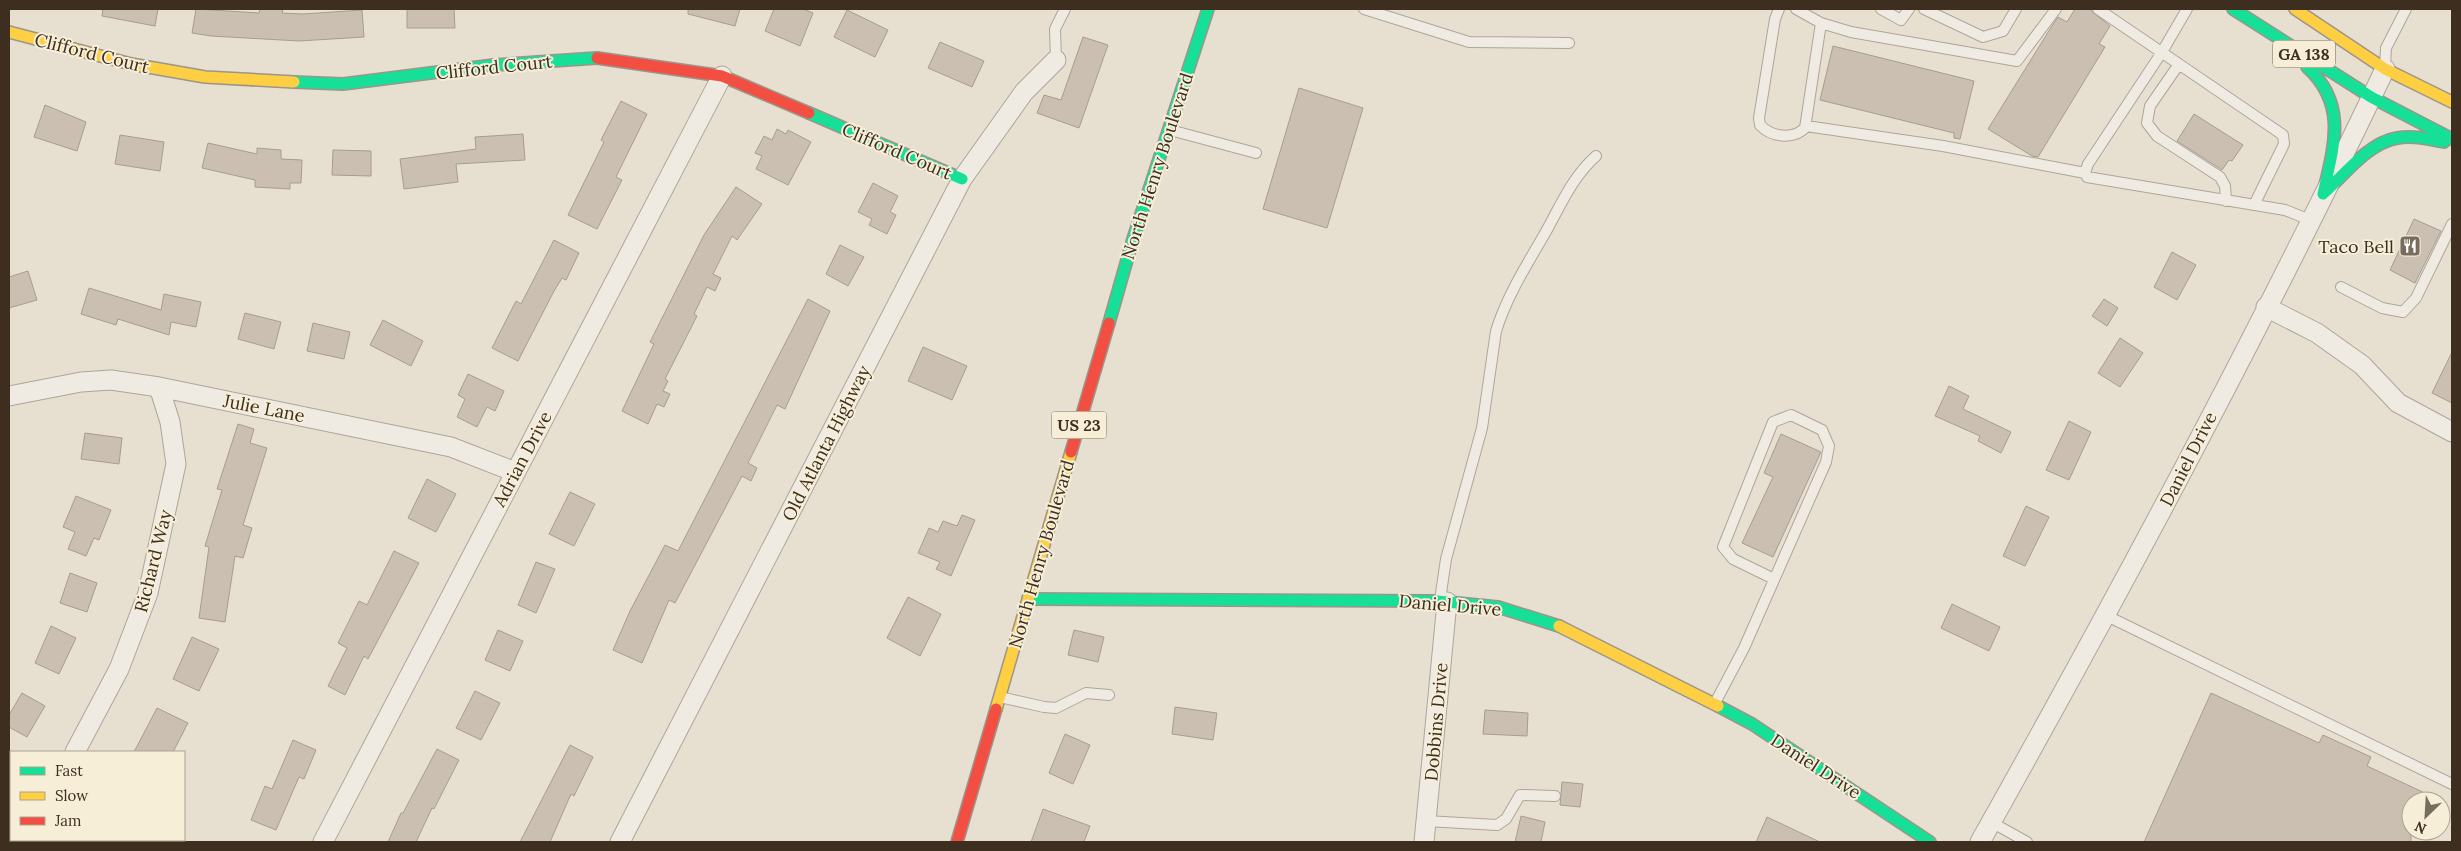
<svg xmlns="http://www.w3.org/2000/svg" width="2461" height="851" font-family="Lora,serif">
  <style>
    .building { fill: #cbbfb2; stroke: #a89c90 }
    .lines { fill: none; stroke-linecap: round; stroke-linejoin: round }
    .lane-casing { stroke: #ada599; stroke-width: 12 }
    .street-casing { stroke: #ada599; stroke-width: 21 }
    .fast-casing { stroke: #9c958a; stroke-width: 14 }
    .slow-casing { stroke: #9c958a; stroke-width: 14 }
    .jam-casing { stroke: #9c958a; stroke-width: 14 }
    .lane { stroke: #efebe3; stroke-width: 10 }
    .street { stroke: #efebe3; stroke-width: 19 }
    .fast { stroke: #16e098; stroke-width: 11 }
    .slow { stroke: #ffcf43; stroke-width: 11 }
    .jam { stroke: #f24e42; stroke-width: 11 }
    .labels { text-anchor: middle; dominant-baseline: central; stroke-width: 4; stroke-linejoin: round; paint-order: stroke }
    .shield { fill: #f7eed8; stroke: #756857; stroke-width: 1 }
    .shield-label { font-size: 16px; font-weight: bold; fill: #3d2e20 }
    .street-label { font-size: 18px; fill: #3d2e20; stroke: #f7eed8 }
    .poi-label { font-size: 18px; fill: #3d2e20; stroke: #f7eed8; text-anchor: end }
  </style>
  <rect width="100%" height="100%" fill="#e7e0d1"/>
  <!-- building -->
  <path class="building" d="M103,9h55l-3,17 -53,-10z
    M196,9l63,4 1,-4h23l-1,4 21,1 59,-4 2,27 -65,4 -88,-5 -19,-3z
    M407,9h47l1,19h-48z
    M688,9h52l-5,17 -47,-12z
    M774,9h29l10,4 -13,33 -35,-15z
    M2075,9h14l21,17 -11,18 6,3 -67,110 -6,-1 -44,-27 62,-100 8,-12 9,5z
    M847,10l41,20 -13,27 -41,-20z
    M1083,37l25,8 -29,83 -42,-15 7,-18 17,5z
    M940,42l44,19 -12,26 -44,-19z
    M1833,46l141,35 -14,58 -6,-1v-5l-134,-33z
    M1299,88l64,20 -36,120 -64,-19z
    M621,101l26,13 -31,63 6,3 -25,49 -29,-14 36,-73 -3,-2z
    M45,105l41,17 -9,29 -43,-14z
    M2194,114l49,31 -11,16 -3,-1 -7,10 -45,-29z
    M777,129l9,5 2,-4 23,12 -23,43 -32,-16 6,-13 -7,-3 9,-17 8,4z
    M523,134l2,26 -69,4 2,18 -54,7 -4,-30 76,-10 -1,-12z
    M120,135l44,7 -4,29 -45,-7z
    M208,143l49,11v-6l24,2v9l21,1 -1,23h-11v6l-35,-2v-7l-53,-12z
    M333,150l38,1v25l-39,-1z
    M873,183l25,13 -8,16 6,3 -9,19 -18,-9 3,-6 -14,-7z
    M736,187l26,17 -25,36 -5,-4 -19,38 8,4 -6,13 -8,-4 -13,27 3,2 -32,63 3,2 -5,10 7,3 -6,13 -7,-3 -9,20 -26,-13 32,-67 -4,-2 54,-107z
    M2414,219l27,12 -26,52 -25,-13z
    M554,240l25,13 -13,27 -4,-2 -8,13 -36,70 -26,-13 24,-47 5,3z
    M840,245l24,12 -16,29 -22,-12z
    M2172,252l24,13 -19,35 -23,-13z
    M28,271l9,29 -28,8v-31z
    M89,288l72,22 3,-16 37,8 -5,25 -25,-5 -2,13 -51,-16 -2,6 -35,-11z
    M808,299l22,12 -45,98 -8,-4 -29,58 9,5 -6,13 -9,-5 -67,127 -6,-3 -27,63 -29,-13 17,-39 35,-66 13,6z
    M2104,299l14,9 -11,18 -15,-10z
    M245,313l36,9 -7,27 -36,-10z
    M383,320l40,21 -12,25 -41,-21z
    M313,323l37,9 -6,27 -37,-8z
    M2120,338l23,15 -23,34 -22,-14z
    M923,347l44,19 -15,34 -44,-19z
    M2452,352v51l-20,-10z
    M468,374l36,17 -9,20 -8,-4 -10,20 -20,-10 8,-18 -7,-4z
    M1949,386l20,10 -6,13 48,23 -10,21 -23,-12 2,-5 -45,-20z
    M2069,421l22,11 -22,48 -23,-10z
    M238,424l16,5 -4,14 17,5 -24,77 9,3 -9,30 -8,-2 -10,66 -26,-4 10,-71 -4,-1 17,-56 -5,-1z
    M85,433l37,5 -3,26 -38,-5z
    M1781,434l40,18 -48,105 -31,-14 31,-66 -9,-4z
    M427,479l29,15 -20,38 -28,-14z
    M570,492l25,12 -21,42 -25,-12z
    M76,496l35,14 -12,30 -5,-2 -8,18 -18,-7 7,-17 -12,-5z
    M2026,506l23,11 -24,49 -22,-10z
    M962,515l13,5 -24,56 -15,-7 4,-7 -22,-9 11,-25 9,4 5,-11 14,5z
    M394,551l25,12 -51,96 -4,-3 -19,39 -17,-9 19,-38 -9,-5 21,-42 8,4z
    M536,562l19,7 -19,44 -18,-8z
    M70,573l27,10 -10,29 -27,-9z
    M908,597l33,17 -21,42 -33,-18z
    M1952,604l48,23 -11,24 -48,-23z
    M51,626l25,12 -17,36 -24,-11z
    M498,630l25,11 -13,30 -25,-11z
    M1074,630l30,7 -6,25 -30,-7z
    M192,637l27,12 -20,42 -26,-12z
    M475,691l25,12 -19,37 -25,-12z
    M22,693l23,13 -18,31 -18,-10v-12z
    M2211,693l108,50 4,-8 48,22 -4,9 75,35h-31v41h-267z
    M1175,707l42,6 -4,27 -41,-6z
    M157,708l31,15 -15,29h-39z
    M1485,710l43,3 -1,23 -44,-2z
    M1065,734l25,11 -17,39 -24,-11z
    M293,740l23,10 -12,29 -5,-2 -23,53 -25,-10 14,-34 7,3z
    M570,745l23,12 -19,39 -3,-2 -21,48h-30z
    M437,749l22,11 -25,49 -2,-1 -16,34h-28l13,-29h2z
    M1562,782l21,2 -3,23 -20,-2z
    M1043,809l47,17 -6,16h-53z
    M1521,816l24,6 -4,20h-26z
    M1767,817l53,25h-64z"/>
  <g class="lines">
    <!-- lane casing -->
    <g class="lane-casing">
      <path id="lane" d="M1364,9l105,33 100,1
        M1779,9l-4,10 -16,99 1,7c11,12 33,15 45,3l16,-105
        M1796,9l25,14 30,9 166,29 39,-52
        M1881,9l20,11 8,-11
        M1924,9l59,28 20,-6 13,-22
        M2098,9l185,126 1,9 -30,61
        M2187,9l-25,43 -74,112 -3,9 2,4 198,33 25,10
        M1056,60l-1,-31 10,-20
        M2179,64l-29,42 -3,17 10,13 63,41 5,9 1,15
        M2385,66l1,-18 20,-39
        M1806,126l137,20 142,27
        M1170,130l86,23
        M2341,287l41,21 21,4 13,-14 36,-74
        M1440,600l6,-41 36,-131 14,-97c11,-35 30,-65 48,-96 16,-28 28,-58 52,-79
        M2107,616l345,168
        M1000,697l44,10 12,1 30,-15 23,2
        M1715,703l29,-55 82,-186 3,-16 -7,-16 -31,-15 -18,7 -50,125 10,12 41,20
        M1426,821l71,4 9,-6 14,-24 35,1
        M1991,822l36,20"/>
    </g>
    <!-- street casing -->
    <g class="street-casing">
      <path id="street" d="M2266,307l51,26 45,32 36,38 54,29
        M9,396l72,-14 30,-2 48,7 292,60 64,25
        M75,752l44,-83 29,-76 28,-129 -6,-42 -11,-35
        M11,842l2,-2
        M323,842l399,-766
        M620,842l342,-663 62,-87 32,-32
        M1424,842l23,-240
        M1980,842c142,-253 280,-510 405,-773"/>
    </g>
    <!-- fast casing -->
    <g class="fast-casing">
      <path id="fast" d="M2233,9l138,88 81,42
        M2307,67c41,37 27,80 16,127
        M294,82l49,2 151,-19 103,-7
        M809,113l153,66
        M2323,194c21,-19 45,-51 74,-56 16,-3 32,1 47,4
        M1109,323l24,-84 75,-230
        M1028,599l409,2 61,6 61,19
        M1718,706l34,18 178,118"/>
    </g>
    <!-- slow casing -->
    <g class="slow-casing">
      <path id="slow" d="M2295,9l90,60 67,33
        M9,32l122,32 74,13 89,5
        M1559,626l159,80
        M996,709l75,-257"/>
    </g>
    <!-- jam casing -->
    <g class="jam-casing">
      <path id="jam" d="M597,58l125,18 87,37
        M1071,452l38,-129
        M957,842l39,-133"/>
    </g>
    <!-- lane -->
    <use href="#lane" class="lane"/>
    <!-- street -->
    <use href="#street" class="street"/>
    <!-- fast -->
    <use href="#fast" class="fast"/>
    <!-- slow -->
    <use href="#slow" class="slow"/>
    <!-- jam -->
    <use href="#jam" class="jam"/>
  </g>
  <!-- icons -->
  <defs>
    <g id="restaurant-square" transform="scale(1.125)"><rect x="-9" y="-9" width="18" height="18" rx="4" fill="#786c5e" stroke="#f7eed8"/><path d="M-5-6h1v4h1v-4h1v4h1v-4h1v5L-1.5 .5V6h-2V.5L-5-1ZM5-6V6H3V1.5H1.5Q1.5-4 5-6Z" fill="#fff"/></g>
  </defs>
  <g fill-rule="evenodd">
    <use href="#restaurant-square" x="2410" y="246"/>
  </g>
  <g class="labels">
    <!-- shield labels -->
    <g class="shield">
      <rect x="2273" y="40.5" width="62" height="27" rx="4"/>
      <rect x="1051.5" y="411.5" width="55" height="27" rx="4"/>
    </g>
    <g class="shield-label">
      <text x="2304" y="54">GA 138</text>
      <text x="1079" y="425">US 23</text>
    </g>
    <!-- street labels -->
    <g class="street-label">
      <text transform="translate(92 53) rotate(14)">Clifford Court</text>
      <text transform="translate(494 67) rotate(-6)">Clifford Court</text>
      <text transform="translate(897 151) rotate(23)">Clifford Court</text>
      <text transform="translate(1157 166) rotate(-72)">North Henry Boulevard</text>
      <text transform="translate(264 408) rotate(11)">Julie Lane</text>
      <text transform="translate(826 443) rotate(-63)">Old Atlanta Highway</text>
      <text transform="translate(522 459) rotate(-62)">Adrian Drive</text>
      <text transform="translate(2188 459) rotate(-63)">Daniel Drive</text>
      <text transform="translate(1041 554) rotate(-74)">North Henry Boulevard</text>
      <text transform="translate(153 561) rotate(-76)">Richard Way</text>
      <text transform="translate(1450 605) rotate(5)">Daniel Drive</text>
      <text transform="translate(1436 722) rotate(-85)">Dobbins Drive</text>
      <text transform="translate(1816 766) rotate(33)">Daniel Drive</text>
    </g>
    <!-- poi labels -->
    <g class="poi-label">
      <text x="2394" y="246">Taco Bell</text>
    </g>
  </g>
  <!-- border -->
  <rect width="2461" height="851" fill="none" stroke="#3d2e20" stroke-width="20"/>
  <!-- legend -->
  <rect x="10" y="751" width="175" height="90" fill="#f7eed8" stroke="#ada18e"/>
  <rect x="20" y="767" width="25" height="8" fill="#16e098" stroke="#ada18e"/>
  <text x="55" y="776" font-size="15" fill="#3d2e20">Fast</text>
  <rect x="20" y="792" width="25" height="8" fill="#ffcf43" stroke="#ada18e"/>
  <text x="55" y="801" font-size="15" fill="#3d2e20">Slow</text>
  <rect x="20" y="817" width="25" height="8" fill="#f24e42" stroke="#ada18e"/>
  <text x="55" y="826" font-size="15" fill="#3d2e20">Jam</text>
  <!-- north arrow -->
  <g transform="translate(2426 816) rotate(205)"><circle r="24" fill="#f7eed8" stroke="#ada18e"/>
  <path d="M0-4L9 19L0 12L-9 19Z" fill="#786c5e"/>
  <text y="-8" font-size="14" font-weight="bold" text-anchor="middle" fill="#3d2e20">N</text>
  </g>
</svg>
